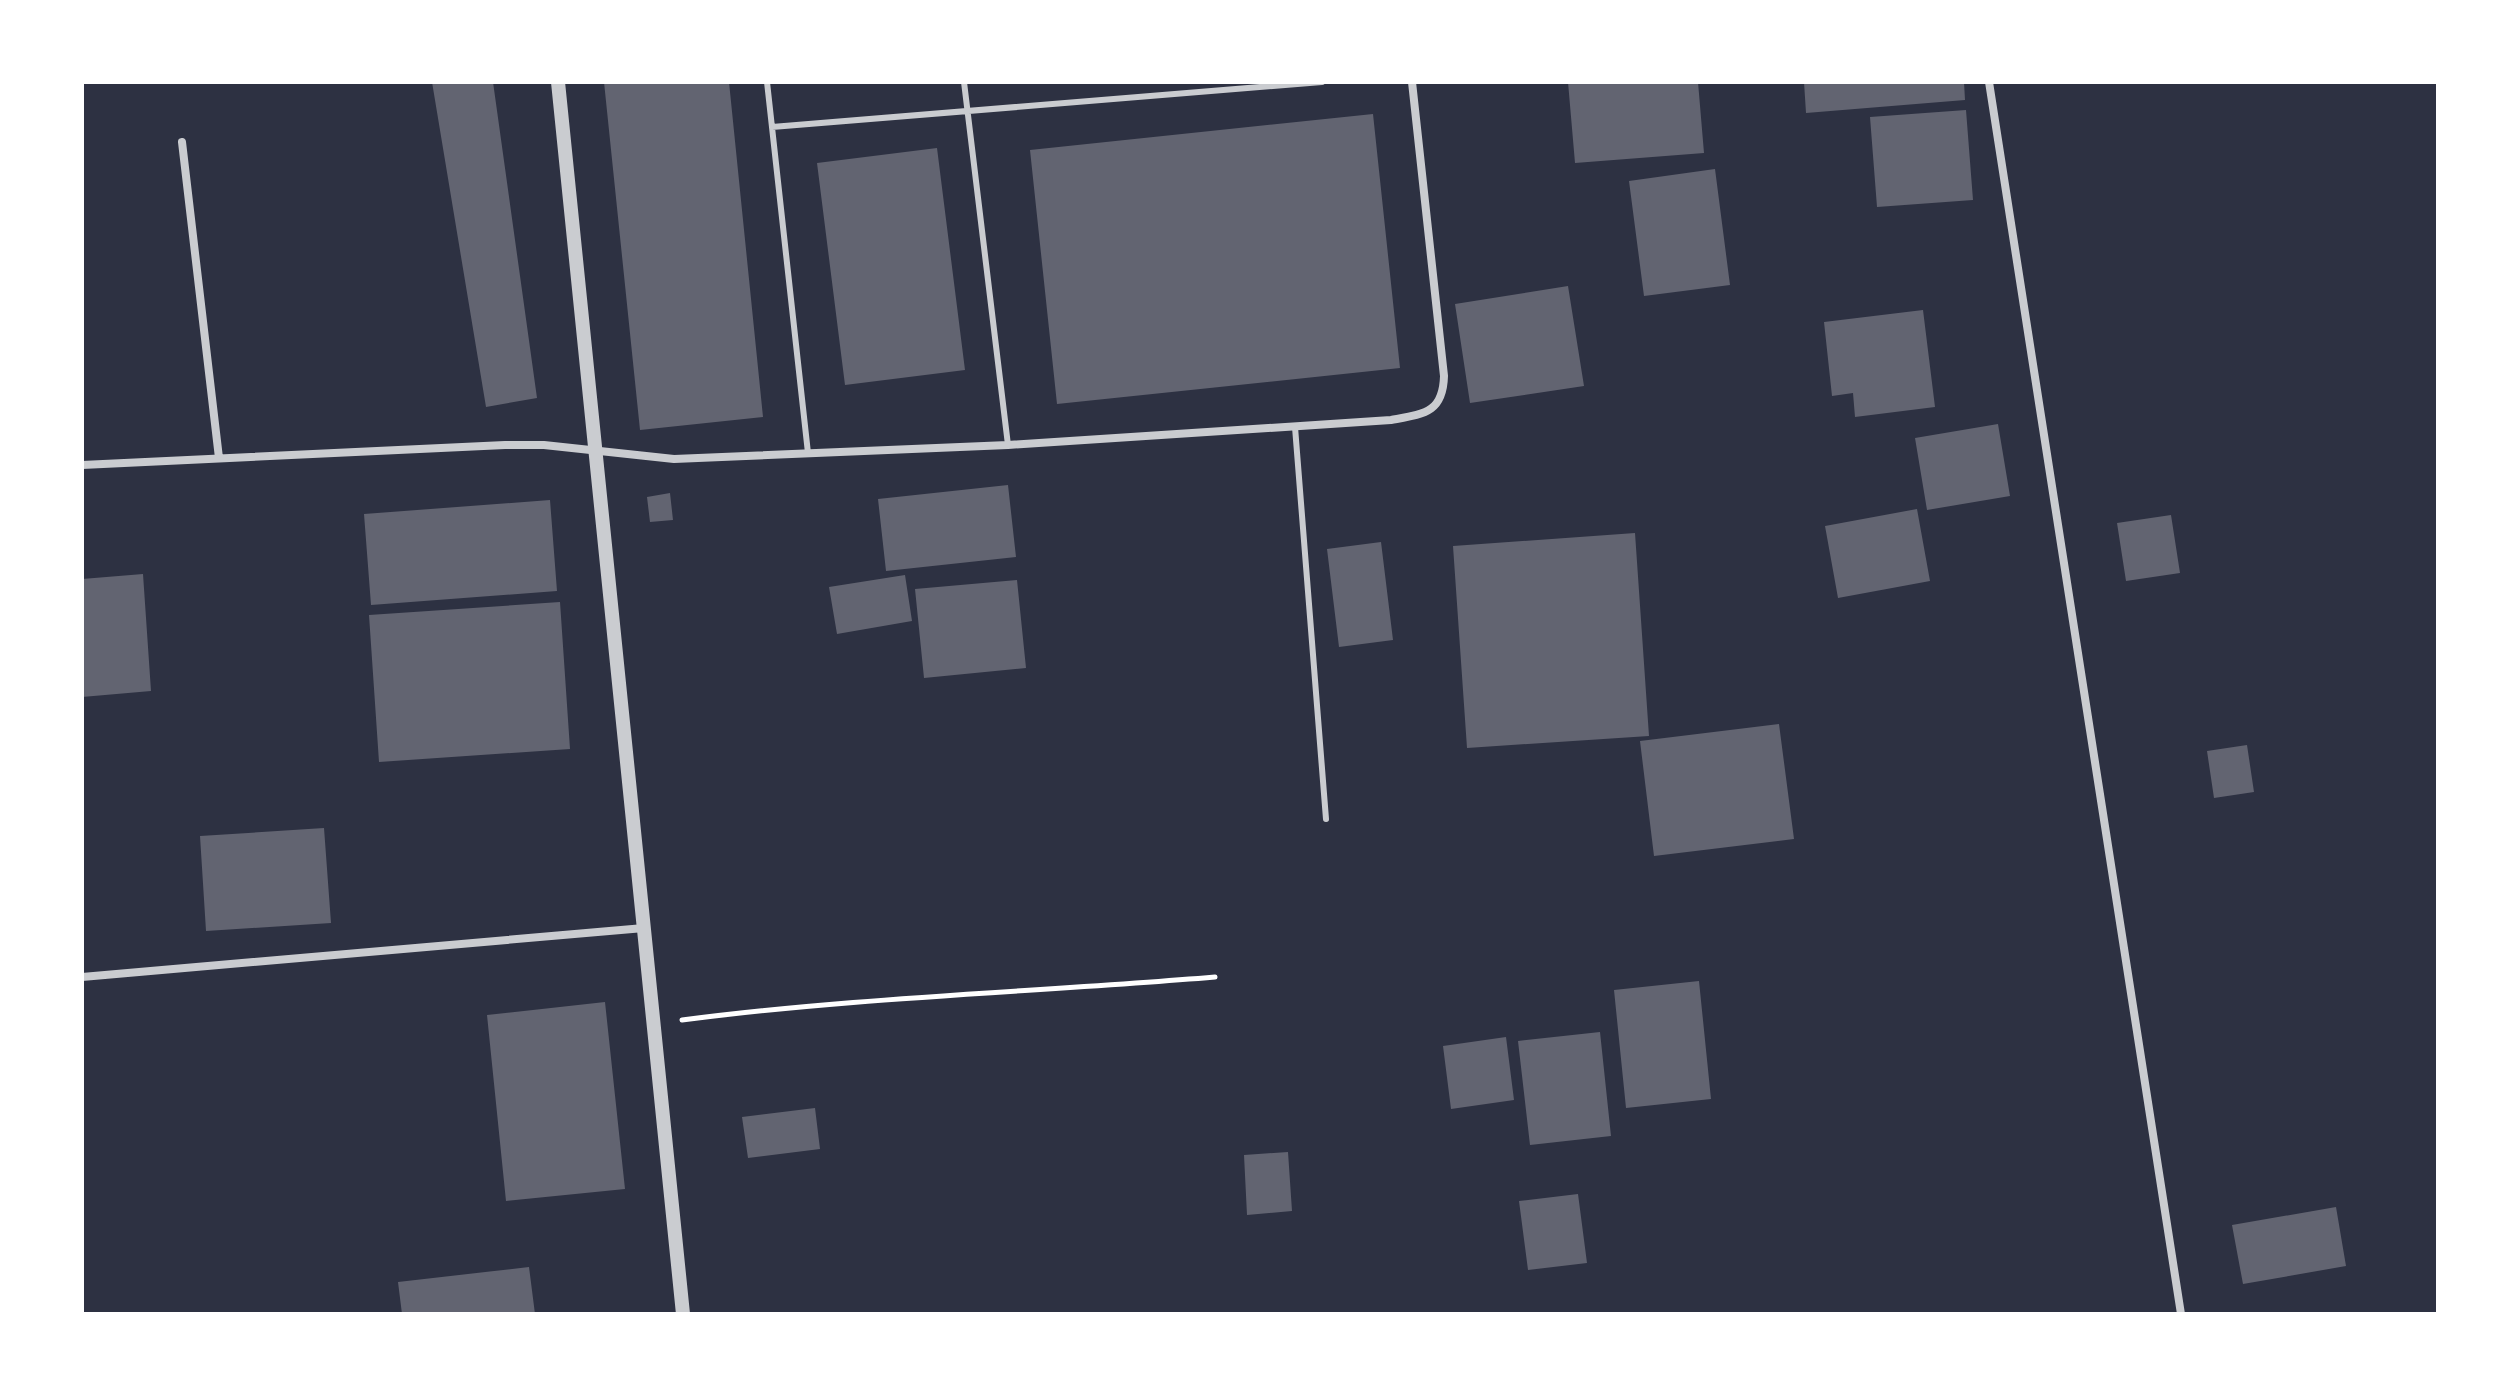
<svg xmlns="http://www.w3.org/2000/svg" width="2520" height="1396" font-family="'IBM Plex Sans',sans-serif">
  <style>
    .building { fill: #626471 }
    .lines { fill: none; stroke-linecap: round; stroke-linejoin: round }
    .path { stroke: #fff; stroke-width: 5 }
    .service { stroke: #caccd0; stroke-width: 6 }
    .minor { stroke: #caccd0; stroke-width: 8 }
    .tertiary { stroke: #caccd0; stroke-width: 14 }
  </style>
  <rect width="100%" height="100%" fill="#2d3142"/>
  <!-- building -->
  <path class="building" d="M432,82h61l44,316 -51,9z
    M604,82h125l34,335 -123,13z
    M1568,82h130l6,71 -129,10z
    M1804,82h160l1,18 -159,13z
    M1966,110l7,90 -96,7 -7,-90z
    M1373,114l27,254 -343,36 -27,-254z
    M937,148l28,222 -120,15 -28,-222z
    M1715,169l15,116 -86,11 -15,-115z
    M1568,286l16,100 -114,17 -15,-99z
    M1923,310l12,97 -80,10 -2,-24 -21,3 -8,-74z
    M1998,424l12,72 -83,14 -12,-72z
    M1008,485l8,72 -130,14 -8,-72z
    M670,493l3,27 -23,2 -3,-25z
    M550,500l7,91 -186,14 -7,-91z
    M1917,509l13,72 -92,17 -13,-72z
    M2171,515l9,58 -54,8 -9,-58z
    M1635,533l14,203 -182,12 -14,-202z
    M1381,542l12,98 -54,7 -12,-98z
    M143,574l8,117 -69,6v-118z
    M905,575l7,46 -75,13 -8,-47z
    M1017,580l9,88 -102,10 -9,-89z
    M560,602l10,147 -191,13 -10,-147z
    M1779,724l15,115 -140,17 -14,-115z
    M2247,745l7,47 -40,6 -7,-47z
    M324,828l7,95 -125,8 -6,-95z
    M1699,981l12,118 -85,9 -12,-118z
    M605,1002l20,187 -119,12 -19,-186z
    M1600,1032l11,104 -81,9 -12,-104z
    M1506,1037l8,63 -63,9 -8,-63z
    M815,1108l5,41 -72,9 -6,-41z
    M1288,1152l4,59 -45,4 -3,-60z
    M1578,1194l9,69 -59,7 -9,-69z
    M2336,1207l10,59 -103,18 -11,-59z
    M529,1267l6,47h-133l-4,-32z"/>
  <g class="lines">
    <!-- path -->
    <path class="path" d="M682,1020c177,-23 355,-28 533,-43"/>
    <!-- service -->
    <path class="service" d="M767,82l41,371
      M964,82l44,363
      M772,127l550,-45
      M1295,427l31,392"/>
    <!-- minor -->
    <path class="minor" d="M1989,82l192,1232
      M182,142l37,316
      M82,465l423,-20h39l130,14 334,-14 383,-25c33,-6 52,-7 53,-44l-32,-294
      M82,977l562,-49"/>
    <!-- tertiary -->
    <path class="tertiary" d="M558,82l125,1232"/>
  </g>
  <!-- border -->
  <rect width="2520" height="1396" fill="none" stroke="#ffffff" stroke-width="168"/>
</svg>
